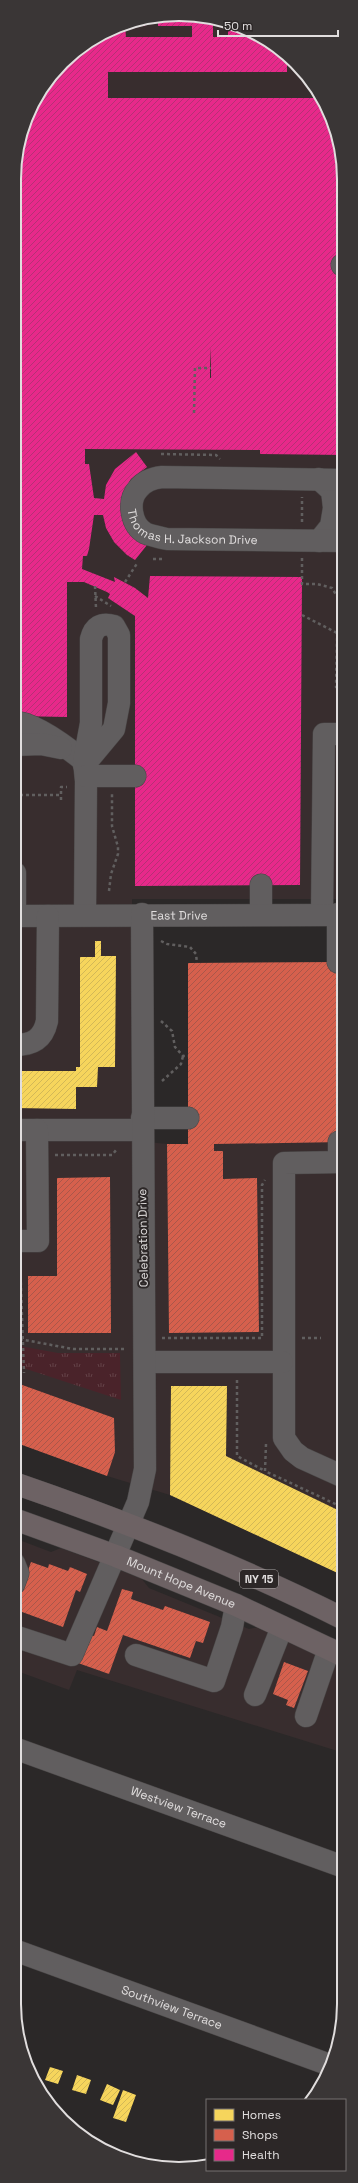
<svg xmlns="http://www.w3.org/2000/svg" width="358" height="2183" font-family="'Space Grotesk',sans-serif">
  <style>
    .built { fill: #382d2e }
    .grass { fill: url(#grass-tufts) }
    .homes { fill: url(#homes-hatch) }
    .shops { fill: url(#shops-hatch) }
    .health { fill: url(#health-hatch); fill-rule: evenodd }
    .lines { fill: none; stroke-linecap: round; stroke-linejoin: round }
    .minor-casing { stroke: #494646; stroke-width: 23 }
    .major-casing { stroke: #494646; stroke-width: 23 }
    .path { stroke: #615f5f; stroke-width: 2.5; stroke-dasharray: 3 3; stroke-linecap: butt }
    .minor { stroke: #615e5f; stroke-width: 22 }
    .major { stroke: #6d6264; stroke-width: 22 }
    .labels { text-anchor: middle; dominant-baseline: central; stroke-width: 4; stroke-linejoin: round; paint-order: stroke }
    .shield { fill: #2c2727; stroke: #aba7a7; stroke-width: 1 }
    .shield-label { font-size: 11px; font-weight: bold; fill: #e1dede }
    .street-label { font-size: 12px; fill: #e1dede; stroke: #2c2727 }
    .rim { fill: none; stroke: #e1dede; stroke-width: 2 }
  </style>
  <defs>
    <pattern id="grass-tufts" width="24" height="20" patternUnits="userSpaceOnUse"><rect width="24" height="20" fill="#4a232a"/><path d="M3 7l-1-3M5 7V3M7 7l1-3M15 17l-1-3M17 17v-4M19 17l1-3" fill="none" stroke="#644248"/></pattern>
    <pattern id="homes-hatch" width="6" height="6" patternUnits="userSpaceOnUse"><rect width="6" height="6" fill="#f6d55c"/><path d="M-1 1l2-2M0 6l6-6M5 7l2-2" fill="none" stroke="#d2b857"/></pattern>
    <pattern id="shops-hatch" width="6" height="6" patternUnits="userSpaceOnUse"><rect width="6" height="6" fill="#d6604d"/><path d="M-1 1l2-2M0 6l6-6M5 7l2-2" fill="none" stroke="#aa574a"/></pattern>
    <pattern id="health-hatch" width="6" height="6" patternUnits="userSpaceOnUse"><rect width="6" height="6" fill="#e7298a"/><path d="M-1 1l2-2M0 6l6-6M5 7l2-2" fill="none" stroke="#b63175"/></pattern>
  </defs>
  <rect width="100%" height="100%" fill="#2b2828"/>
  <!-- built -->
  <path class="built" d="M190,14l62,17 44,31 31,44 17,62v731h-212l1,221 -119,-1v-951l17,-62 39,-51 56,-32z
    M344,962v614l-174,-81 -63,-19 -93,-34v-304l106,1 47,5h21v-181z
    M14,1538l37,14 10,-4 80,30 8,10 100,41 9,-2 86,41v85l-267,-83 -8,20 -55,-20z"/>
  <!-- grass -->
  <path class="grass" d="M14,1345l44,8h62l1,47 -107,-35z"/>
  <!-- homes -->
  <path class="homes" d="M95,941h6v15h15l-1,111h-17l-1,20h-21v22l-62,-1v-37h62v-4h4v-110h15z
    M171,1386h56l-1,70 118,57v63l-174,-81z
    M50,2067l13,4 -5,13 -13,-4z
    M77,2075l14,5 -5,14 -14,-4z
    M107,2084l13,6 -7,15 -13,-5z
    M123,2090l13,5 -10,27 -13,-4z"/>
  <!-- shops -->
  <path class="shops" d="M344,962v180l-130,2v7h9v28l34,-1 2,154 -90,1 -2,-189h21v-181z
    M110,1177l1,156h-83v-57h29v-98z
    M14,1382l100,36 1,34 -8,24 -93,-34z
    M31,1562l17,6 1,-4 19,7 2,-4 17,7 -7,18 -4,-2 -13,37 -49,-18z
    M122,1589l11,3 -2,7 32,11 2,-4 45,16 -7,21 -7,-2 -6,17 -67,-23 -14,39 -31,-11 10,-29 6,2 3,-9 10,4z
    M284,1662l24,9 -14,37 -8,-3 2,-5 -15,-6z"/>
  <!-- health -->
  <path class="health" d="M190,14l23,7v16h15v-12l24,6 35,25v16h-179v26h213l6,8 17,62v287l-84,-1v-4l-175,-1v15h4l5,34 10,1 2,-14 9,-16 21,-17 11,15 -16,12 -9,17h3v23h-3l3,7 22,19 -12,15 -8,-5 -13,-13 -8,-14 -3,-13h-9l-5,34 -2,7h-4l-1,13 33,13 -1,-5 21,11 13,10 2,-22 152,1 -2,308 -165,1v-270l-27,-18 2,-4 -3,-2 -23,-10h-17v135l-53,-1v-548l17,-62 39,-51 56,-32 20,-3 -1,6h-20l1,11h66v-11h-34v-7zM210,347l1,21v10h-1z
    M344,772v27l-6,-14z"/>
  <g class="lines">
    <!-- minor casing -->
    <g class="minor-casing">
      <g id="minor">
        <path d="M342,265h2"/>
        <path d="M319,479l13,12 2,17 -3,18 -12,15"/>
        <path id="s1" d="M344,480l-182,-3c-9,1 -18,4 -24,12 -11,12 -7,36 7,44 6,3 15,4 22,6l177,2"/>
        <path d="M14,722c20,0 54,26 70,39l2,20 -1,134"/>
        <path d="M14,745l27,-1 20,4"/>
        <path d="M84,761l7,-38v-84c3,-12 10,-17 23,-13l5,9v68l-5,26 -30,36"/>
        <path d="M86,776h49"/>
        <path d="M15,873v43"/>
        <path d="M261,885v29"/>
        <path d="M322,914l2,-180h20"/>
        <path d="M338,914v48"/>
        <path id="s2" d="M14,916l330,-1"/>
        <path d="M14,1045c19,0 29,-6 33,-24l1,-105"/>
        <path d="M142,1118h46"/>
        <path d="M14,1130h128"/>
        <path d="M339,1142v20"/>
        <path d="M344,1162l-60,1v275l9,13 9,7 42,19"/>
        <path d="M14,1241h24l-1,-111"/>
        <path d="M145,1362h137"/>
        <path d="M14,1584l4,-11 -4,-10"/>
        <path d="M14,1636l58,19 66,-153 7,-33 -3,-555"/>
        <path d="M136,1655l78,26 18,-54 4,-22"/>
        <path d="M255,1695l27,-68"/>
        <path d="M306,1716l23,-67"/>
        <path id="s3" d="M14,1748l330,119"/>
        <path id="s4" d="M14,1950l316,115"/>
      </g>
    </g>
    <!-- major casing -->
    <g class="major-casing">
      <g id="major">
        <path d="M14,1483c113,39 223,82 330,136"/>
        <path id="s5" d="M14,1519l102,37 120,49 108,51"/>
      </g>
    </g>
    <!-- path -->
    <path class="path" d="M194,413l1,-45h16
      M161,454l55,1 4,4
      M302,522v-25
      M302,558v26h15l15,4 6,10 -2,89 8,6
      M153,559h11
      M125,582l13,-20
      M95,586l1,22
      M95,596l16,10
      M302,615l35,18
      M14,795h47
      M61,800v-13h6
      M109,891l2,-17 7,-20v-7l-6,-21v-32
      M161,941l6,3 23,3 6,7 1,9
      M161,1021l11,10 3,16 8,9h5
      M162,1081l19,-17 2,-8
      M55,1155h57l5,-6
      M20,1258l4,115
      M14,1338l59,11h54
      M162,1338h100v-153l3,-5
      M302,1338h19
      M339,1338h5
      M14,1369l6,2 -4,12
      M237,1380v76l28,15
      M266,1444l-1,27 79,37"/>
    <!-- minor -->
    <use href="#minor" class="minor"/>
    <!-- major -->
    <use href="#major" class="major"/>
  </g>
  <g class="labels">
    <!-- shield labels -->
    <rect class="shield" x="240" y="1570" width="38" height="18" rx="3"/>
    <g class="shield-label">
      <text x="259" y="1579">NY 15</text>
    </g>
    <!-- street labels -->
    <g class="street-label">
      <text stroke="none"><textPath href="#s1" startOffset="302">Thomas H. Jackson Drive</textPath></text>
      <text stroke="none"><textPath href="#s2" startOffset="165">East Drive</textPath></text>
      <text transform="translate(143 1238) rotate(-91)">Celebration Drive</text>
      <text stroke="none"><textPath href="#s5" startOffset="179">Mount Hope Avenue</textPath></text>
      <text stroke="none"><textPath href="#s3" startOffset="175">Westview Terrace</textPath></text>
      <text stroke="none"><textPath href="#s4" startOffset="168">Southview Terrace</textPath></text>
    </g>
  </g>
  <!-- crop -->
  <path d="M0 0H358V2183H0ZM179 21H179A158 158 0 0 1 337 179V2004A158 158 0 0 1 179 2162H179A158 158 0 0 1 21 2004V179A158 158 0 0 1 179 21Z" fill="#3a3636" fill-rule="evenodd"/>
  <path class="rim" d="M179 21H179A158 158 0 0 1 337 179V2004A158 158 0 0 1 179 2162H179A158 158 0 0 1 21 2004V179A158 158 0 0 1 179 21Z"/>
  <!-- legend -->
  <rect x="206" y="2099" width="140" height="72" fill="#2c2727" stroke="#747070"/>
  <rect x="214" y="2109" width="20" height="12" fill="#f6d55c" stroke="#747070"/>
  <text x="242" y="2119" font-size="12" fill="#e1dede">Homes</text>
  <rect x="214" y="2129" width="20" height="12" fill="#d6604d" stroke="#747070"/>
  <text x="242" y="2139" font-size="12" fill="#e1dede">Shops</text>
  <rect x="214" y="2149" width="20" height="12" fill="#e7298a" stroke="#747070"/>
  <text x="242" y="2159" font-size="12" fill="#e1dede">Health</text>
  <!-- scale -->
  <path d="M218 30v6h120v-6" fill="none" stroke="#e1dede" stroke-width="2"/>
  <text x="224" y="30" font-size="12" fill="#e1dede" stroke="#2c2727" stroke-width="3" paint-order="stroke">50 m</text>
</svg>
